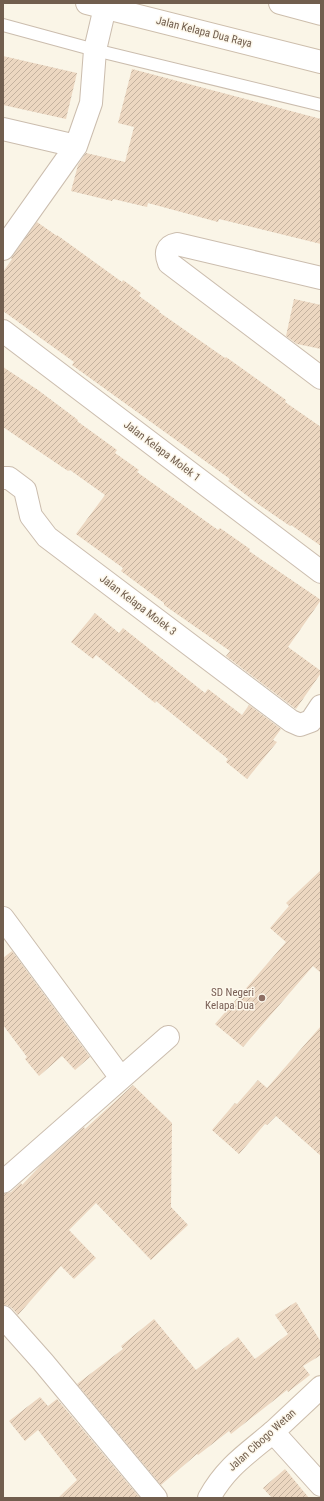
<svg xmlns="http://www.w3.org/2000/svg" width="324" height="1501" font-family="'Roboto Condensed',sans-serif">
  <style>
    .building { fill: url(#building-hatch) }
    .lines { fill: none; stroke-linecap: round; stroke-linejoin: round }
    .lane-casing { stroke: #cbbdae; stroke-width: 14 }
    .street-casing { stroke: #cbbdae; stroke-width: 24 }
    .secondary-casing { stroke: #cdbeac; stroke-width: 24 }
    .lane { stroke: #fff; stroke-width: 12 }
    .street { stroke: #fff; stroke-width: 22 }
    .secondary { stroke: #fff; stroke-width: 22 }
    .education-dot { fill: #8d6e63; stroke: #fdf8ec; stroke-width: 1.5 }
    .labels { text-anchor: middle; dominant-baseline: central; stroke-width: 3; stroke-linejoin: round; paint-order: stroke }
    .street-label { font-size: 11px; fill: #715e4e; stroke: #fdf8ec }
    .education-label { font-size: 11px; fill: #785e54; stroke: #fdf8ec; text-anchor: end }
  </style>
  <defs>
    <pattern id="building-hatch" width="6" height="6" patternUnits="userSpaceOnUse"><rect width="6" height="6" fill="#ecd7c1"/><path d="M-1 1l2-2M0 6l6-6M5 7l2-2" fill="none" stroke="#c4b29f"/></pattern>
  </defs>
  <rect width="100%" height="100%" fill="#faf5e7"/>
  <!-- building -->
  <path class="building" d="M3,56l74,17 -11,46 -63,-14z
    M132,69l189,50v125l-102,-25 -1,3 -70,-19 -1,4 -34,-8 -1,2 -41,-10 7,-26 8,-12 39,9 9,-35 -16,-4z
    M37,222l20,14v-1l65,47 1,-2 18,13 -2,3 21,15 -1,1 66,46 1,-1 21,15 39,28 -1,2 36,25v119l-30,-21 -1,1 -32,-22 -30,-23 2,-2 -158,-114 2,-3 -71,-51v-39l9,-13 -1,-1z
    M294,299l27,6v44l-24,-5 -11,-8z
    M3,367l35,23 40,30 -1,1 40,29 -2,3 24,17 -2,2 81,58 2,-2 30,21 -1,2 72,49 -33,47 33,24v2l-25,36 -70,-53 4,-5 -66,-46v-2l-43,-32 2,-3 -47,-34 29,-39 -35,-25 -2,1 -65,-44z
    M95,613l24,20 4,-5 82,65 3,-4 34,26 7,-10 32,24 -8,11 4,2 -30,37 -21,-17 2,-3 -72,-58 -1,2 -59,-48 -3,4 -22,-17z
    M321,870v103l-8,-7 -70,81 -28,-23 71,-82 -16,-14 19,-22 -3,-3z
    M12,951l78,106 -15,13 -13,-14 -23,20 -14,-17 2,-2 -24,-32v-67z
    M321,1026v130l-45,-40 -9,9 -2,-1 -26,30 -27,-24 23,-27 2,1 21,-24 9,8z
    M133,1085l39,38 -1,84 17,18 -37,35 -55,-57 -27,27 27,28 -22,21 -13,-13 -43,49 -6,-7 -5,-3h-4v-111l8,-2 10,-9 1,2 21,-22 41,-36 1,2z
    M296,1302l25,40v13l-18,11 7,9 -22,17 -1,-2 -56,44 -2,-3 -31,24 -1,-1 -36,31 -84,-101 46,-35 -2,-3 33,-27 42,51 42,-33 17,22 33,-25 -13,-19z
    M40,1397l8,9 9,-7 83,99h-82l19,-18 -39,-50 -13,11 -16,-20z
    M285,1469l24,29h-37l-9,-10z"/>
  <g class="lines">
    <!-- lane casing -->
    <g class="lane-casing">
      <path id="lane" d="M3,25l92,25 226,55"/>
    </g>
    <!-- street casing -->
    <g class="street-casing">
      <path id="street" d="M3,129l73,17
        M3,249l73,-103 15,-43 4,-53 11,-47
        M321,278l-144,-34c-11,2 -12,9 -8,19l152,115
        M3,331l318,241
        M3,478h6l16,12 6,26 16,21 244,184 9,4 11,-4 10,-15
        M3,918l118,160
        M3,1182l165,-145
        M3,1317l40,45 113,136
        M273,1432l48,53"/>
    </g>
    <!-- secondary casing -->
    <g class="secondary-casing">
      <path id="secondary" d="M87,3l234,59
        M280,3l41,11
        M209,1498c17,-31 38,-44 64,-66 16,-15 32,-30 48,-45"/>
    </g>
    <!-- lane -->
    <use href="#lane" class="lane"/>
    <!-- street -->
    <use href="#street" class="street"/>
    <!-- secondary -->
    <use href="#secondary" class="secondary"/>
  </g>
  <!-- markers -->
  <circle class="education-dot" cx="262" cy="998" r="4"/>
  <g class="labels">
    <!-- street labels -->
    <g class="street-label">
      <text transform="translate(204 32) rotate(14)">Jalan Kelapa Dua Raya</text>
      <text transform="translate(162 451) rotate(37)">Jalan Kelapa Molek 1</text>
      <text transform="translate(138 605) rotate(37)">Jalan Kelapa Molek 3</text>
      <text transform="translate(262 1440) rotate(-42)">Jalan Cibogo Wetan</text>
    </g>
    <!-- education labels -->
    <g class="education-label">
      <text x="254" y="992">SD Negeri<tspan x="254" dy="13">Kelapa Dua</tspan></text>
    </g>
  </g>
  <!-- border -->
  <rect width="324" height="1501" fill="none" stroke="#715e4e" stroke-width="8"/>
</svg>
